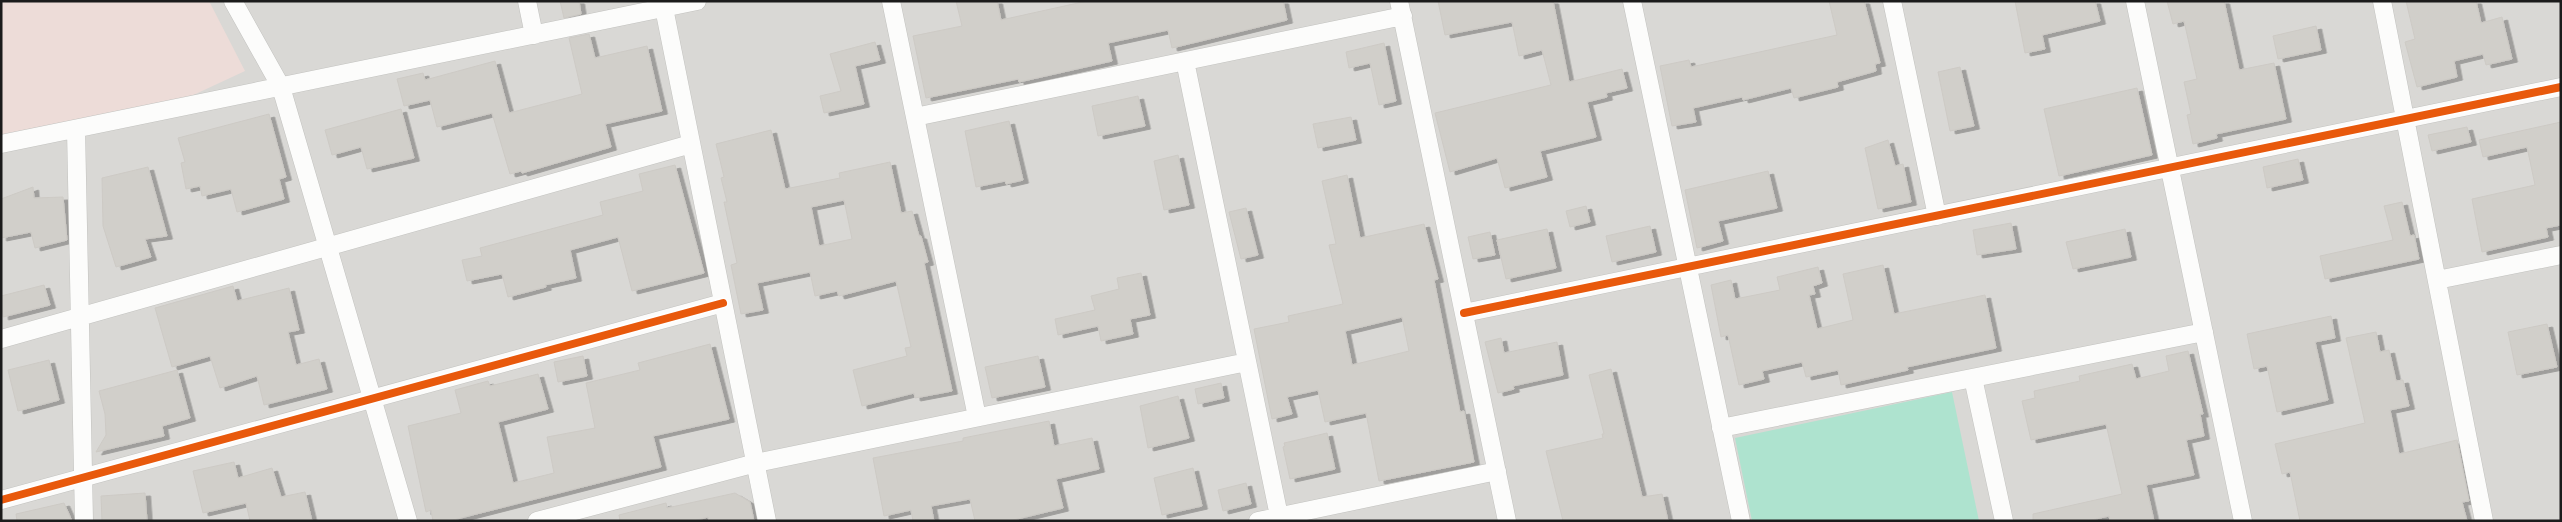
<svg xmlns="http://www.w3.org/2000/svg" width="2562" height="522" font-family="Montserrat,sans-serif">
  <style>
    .residential { fill: #d9d8d5 }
    .commercial { fill: #eddcd8 }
    .pitch { fill: #aee3cf }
    .building { fill: #d1cfca; stroke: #cdcac5; fill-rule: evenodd; filter: url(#shadow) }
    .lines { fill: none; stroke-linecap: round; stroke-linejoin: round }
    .street-casing { stroke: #c2c2bf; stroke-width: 19 }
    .street { stroke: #fcfcfb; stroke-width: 18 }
    .cycleway-casing { stroke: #fff; stroke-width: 11 }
    .cycleway { stroke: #e8590c; stroke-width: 8 }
  </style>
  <defs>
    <filter id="shadow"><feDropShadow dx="5.5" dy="3" stdDeviation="0" flood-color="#0004"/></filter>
  </defs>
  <rect width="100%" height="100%" fill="#eae9e3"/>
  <!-- residential -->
  <path class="residential" d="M1,1h2560v520h-2560z"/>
  <!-- commercial -->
  <path class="commercial" d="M1,1h208l36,70 -86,40 -158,31z"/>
  <!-- pitch -->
  <path class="pitch" d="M1952,392l27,129h-227l-17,-83z"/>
  <!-- building -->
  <path class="building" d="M560,1h19l2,13 -17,4z
    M956,1h41l4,19 86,-19h196l4,19 -115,28 -4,-18 -60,13 4,18 -93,21 -1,-3 -92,19 -13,-62 49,-10z
    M1438,1h115l16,81 53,-13 5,19 -21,5 1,4 -20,5 9,35 -56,14 7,26 -42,11 -8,-30 -47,14 -15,-59 116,-28 -9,-35 -23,6 -7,-34 -67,13z
    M1829,1h35l16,62 -5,1 1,7 -39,11 1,5 -44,11 -3,-10 -48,12 -1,-3 -49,11 3,14 -24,4 -12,-60 29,-6 2,7 146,-32z
    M2015,1h80l5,20 -58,14 3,14 -20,4z
    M2167,1h57l15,69 35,-7 12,56 -70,15 1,4 -24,6 -6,-29 4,-1 -7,-32 13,-3 -13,-58 -11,3z
    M2406,1h70l5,22 21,-6 10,42 -26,6 -3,-11 -29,7 3,16 -40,10 -12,-45 10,-3z
    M2316,26l5,24 -43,9 -5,-23z
    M589,34l6,24 52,-12 15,65 -57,13 6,23 -89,26 -1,-2 -11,3 -18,-61 -55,14 -7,-27 -26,6 -7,-27 26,-6 2,7 70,-19 14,52 73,-19 -13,-56z
    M875,42l5,18 -25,6 9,38 -40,9 -4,-17 21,-5 -11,-37z
    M1384,43l12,58 -17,4 -9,-42 -21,5 -3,-16z
    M1960,67l14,59 -24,5 -12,-59z
    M2137,88l15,67 -93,21 -15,-67z
    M1138,96l7,30 -47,10 -6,-30z
    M401,109l13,49 -47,11 -6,-22 -29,8 -7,-25z
    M269,114l17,63 -7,2 5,20 -47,13 -6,-23 -29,7 -2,-10 -14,3 -5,-26 4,-1 -7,-24z
    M1351,117l5,23 -38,8 -5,-24z
    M1009,121l14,59 -17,4 -1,-3 -29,6 -11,-56z
    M2561,122v103l-15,3 2,9 -66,15 -10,-53 63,-14 -8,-38 -44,10 -4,-17z
    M2467,127l4,15 -39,9 -4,-16z
    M771,130l14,59 55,-11 -1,-5 51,-11 11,51 11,-2 7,25h2l7,26 -4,1 28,128 -37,7 -1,-5 -52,13 -9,-36 54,-14 -2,-8 6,-1 -15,-66 -57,15 -2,-5 -22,5 -5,-24 -53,11 6,27 -22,4 -10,-49 6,-2 -13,-61h3l-6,-24 3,-1 -8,-33zM844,200l8,39 -33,7 -8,-39z
    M1888,140l7,26 8,-2 8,38 -33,7 -13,-61z
    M1178,155l11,50 -25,5 -10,-49z
    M2298,159l5,21 -36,8 -4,-21z
    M675,165l29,108 -72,18 -14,-54 -48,13 6,28 -31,7 1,2 -38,10 -6,-23 -35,7 -5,-21 20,-4 -2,-8 123,-33 -3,-13 43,-11 -4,-17z
    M148,167l19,69 -22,3 6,18 -35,10 -13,-41 -1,-48z
    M1768,171l9,37 -59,13 5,20 -26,7 -12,-58z
    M1347,175l13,63 64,-14 14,55 -4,1 26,132 4,-1 10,51 -95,19 -13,-68 -41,9 -7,-32 -31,7 5,17 -20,5 -18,-90 35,-7 -1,-6 55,-12 -14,-59 7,-1 -14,-63zM1402,317l7,34 -57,14 -7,-34z
    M33,187l1,11 29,-1 4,43 -32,8 -4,-16 -30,6v-39z
    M2402,202l8,34 4,-1 5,24 -94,20 -5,-23 73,-16 -9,-34z
    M1586,206l4,16 -20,5 -4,-16z
    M1246,208l12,47 -17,4 -12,-47z
    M2011,223l5,26 -39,6 -4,-25z
    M1650,226l6,26 -44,10 -6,-26z
    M1547,229l9,39 -50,11 -9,-39z
    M2125,229l6,28 -58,12 -7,-27z
    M1490,232l5,23 -22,4 -5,-22z
    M1883,265l11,49 91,-19 11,53 -89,19 1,3 -67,15 -3,-15 -32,7 -4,-15 -40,9 2,8 -25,6 -11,-50 -7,2 -10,-52 20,-5 4,19 45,-9 -3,-13 41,-10 4,16 -9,3 2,8 -6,1 8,34 36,-9 -10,-46z
    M1141,273l9,42 -20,4 3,15 -32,7 -3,-15 -40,9 -3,-16 40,-9 -4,-14 28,-7 -2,-11z
    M44,285l6,20 -47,12 -2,-21z
    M233,286l4,15 52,-13 10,42 -11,2 8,33 23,-6 8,30 -63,16 -7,-29 -37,12 -10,-32 -38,11 -17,-59z
    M2331,316l4,22 -20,4 13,58 -51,12 -10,-46 -13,3 -7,-35z
    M2547,324l10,43 -40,8 -9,-43z
    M2376,332l4,20 9,-2 7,31 7,-1 6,26 -19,4 9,44 58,-14 12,61 -7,1 5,19h-167l-10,-49 -8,2 -7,-30 90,-21 -19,-85z
    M1501,338l3,15 53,-11 6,33 -50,11 1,3 -16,4 -13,-51z
    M710,344l19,75 -76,17 8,31 -212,54h-16l-2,-11 -5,2 -18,-86 53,-13 -6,-23 33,-9 2,5 48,-12 10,35 -50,13 15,61 41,-10 -7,-36 48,-9 -9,-45 54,-13 -2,-7z
    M2188,351l15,63h-3l4,22 -18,4 8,35 -48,10 8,36h-44l-1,-5 -22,5h-54v-7l89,-20 -16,-70 -75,16 -9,-39 13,-3 -1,-7 46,-10 -1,-5 53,-12 4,15 33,-8 -3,-15z
    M583,356l4,20 -29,6 -4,-20z
    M1038,356l7,31 -53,11 -7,-31z
    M49,360l10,40 -41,11 -10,-41z
    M1611,369l31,128 20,-3 6,27h-105l-17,-70 57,-13 -1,-4h2l-15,-59z
    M177,370l13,48 -28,8 2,10 -68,16 10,-17 -1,-21 -6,-23z
    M1221,383l3,15 -26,6 -3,-15z
    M1178,396l11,42 -41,10 -8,-42z
    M1049,421l5,25 38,-8 7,31 -43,10 7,29 -54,13h-34l-5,-22 -39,7 3,15h-21l-2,-11 -27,6 -11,-58 90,-17v-3z
    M1327,433l8,36 -45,10 -7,-32 2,-1 -1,-3z
    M234,462l4,16 34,-10 9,29 24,-5 7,29h-62l-4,-18 -43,10 -10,-42z
    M1193,468l9,38 -40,9 -8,-37z
    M1246,483l5,21 -28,7 -5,-21z
    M145,493l2,28h-45l-1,-25z
    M735,493l15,9 4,19h-45l-1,-4 -14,4h-74l-1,-6 47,-12 1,5z
    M64,503l8,18h-55l-1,-7z"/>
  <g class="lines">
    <!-- street casing -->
    <g class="street-casing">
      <path id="street" d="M233,1l48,86 127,434
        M527,1l7,34
        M891,1l86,416
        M1399,1l108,520
        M1632,1l109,520
        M1892,1l45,215
        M2135,1l108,520
        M2382,1l102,520
        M664,8l103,513
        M1185,61l94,455
        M915,117l488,-101
        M76,129l8,392
        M1,144l696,-143
        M2437,280l124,-25
        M1464,313l1097,-226
        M1,339l690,-195
        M1973,378l31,143
        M1721,428l483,-96
        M1,500l722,-197
        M537,521l219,-58 491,-101
        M1258,521l239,-50"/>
    </g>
    <!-- street -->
    <use href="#street" class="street"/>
    <!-- cycleway casing -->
    <g class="cycleway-casing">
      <path id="cycleway" d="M1464,313l1097,-226
        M1,500l722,-197"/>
    </g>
    <!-- cycleway -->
    <use href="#cycleway" class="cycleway"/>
  </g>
  <!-- border -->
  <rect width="2562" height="522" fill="none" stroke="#1b1b1b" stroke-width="5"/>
</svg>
